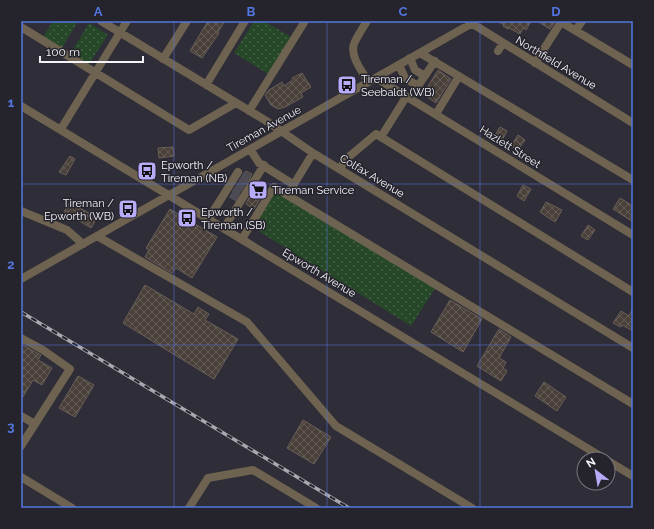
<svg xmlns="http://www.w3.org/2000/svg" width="654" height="529" font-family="Raleway,sans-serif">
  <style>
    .grass { fill: url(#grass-dots) }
    .building { fill: url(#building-cross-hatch); stroke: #695e58 }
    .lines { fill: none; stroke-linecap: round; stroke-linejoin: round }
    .minor-tunnel { stroke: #4d4b54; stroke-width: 8; stroke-dasharray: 8 4; stroke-linecap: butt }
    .minor { stroke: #6e6350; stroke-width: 8 }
    .rail-casing { stroke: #a9a8b0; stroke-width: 3.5 }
    .rail { stroke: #25232c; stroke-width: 2; stroke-dasharray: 6; stroke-linecap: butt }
    .grid { fill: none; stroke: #5377e0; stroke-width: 1; stroke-opacity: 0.55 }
    .labels { text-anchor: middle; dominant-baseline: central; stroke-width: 3; stroke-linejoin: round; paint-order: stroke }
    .street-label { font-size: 11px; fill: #f4f3fa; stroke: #25232c }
    .poi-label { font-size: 11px; fill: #f4f3fa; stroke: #25232c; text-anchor: start }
    .neatline { fill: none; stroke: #5377e0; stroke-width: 1.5 }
    .grid-label { font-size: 13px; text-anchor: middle; font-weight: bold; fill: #5377e0 }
  </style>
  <defs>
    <pattern id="grass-dots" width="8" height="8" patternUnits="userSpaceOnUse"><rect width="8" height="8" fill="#264828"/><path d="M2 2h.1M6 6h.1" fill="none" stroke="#466348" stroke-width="1.8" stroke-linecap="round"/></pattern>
    <pattern id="building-cross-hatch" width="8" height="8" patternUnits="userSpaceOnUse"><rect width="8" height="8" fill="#4a403a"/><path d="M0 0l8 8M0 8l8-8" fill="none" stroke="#655c57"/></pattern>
  </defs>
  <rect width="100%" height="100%" fill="#2f2d37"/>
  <!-- grass -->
  <path class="grass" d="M53,21h25l-16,27 -19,-11z
    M254,21h10l27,16 -23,37 -34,-21z
    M89,23l19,12 -19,29 -18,-11z
    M275,190l161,97 -25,39 -159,-99z"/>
  <!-- building -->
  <path class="building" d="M208,21h17l-7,11 1,1 -17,25 -12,-7z
    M497,21h34l-5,9 -3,-2 -3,6 -11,-6 -1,1 -5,-3 1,-1z
    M537,21h14l3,2 -4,6z
    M438,70l13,9 -15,24 -13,-9z
    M302,73l9,14 -10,6 2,4 -18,10 -7,2 -7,-4 -6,-10 4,-5 13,-8 2,4 9,-6 -1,-2z
    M500,127l7,4 -6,11 -7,-5z
    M518,135l7,5 -7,10 -7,-4z
    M173,147l1,9 -15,2 -1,-10z
    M70,156l5,3 -9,16 -7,-3z
    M246,171l6,3 -4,9 -4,2 -9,15 -5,-3z
    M260,183l7,4 -13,22 -8,-5 8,-16z
    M523,185l8,4 -7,12 -7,-5z
    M620,198l13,8v16l-20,-13z
    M70,202l27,16 -6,10 -27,-16z
    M546,202l16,8 -7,12 -15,-10z
    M170,209l47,28 -25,41 -16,-10 -4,5 -27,-16 4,-7 -3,-2z
    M588,225l7,5 -7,10 -7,-4z
    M145,285l49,29 4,-7 11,7 -4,6 33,19 -24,40 -91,-56z
    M450,300l32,19 -19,33 -32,-20z
    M633,308v23l-11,-6 -1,2 -8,-4 8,-12 8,5z
    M499,329l12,8 -12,21 7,4 -3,6 4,3 -6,10 -24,-15z
    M21,344l20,11 -3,5 14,8 -10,17 -9,-5 -12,20z
    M78,376l16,9 -19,32 -16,-9z
    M544,382l22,15 -9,14 -22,-15z
    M303,420l28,17 -17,27 -27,-16z"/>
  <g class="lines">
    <!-- minor-tunnel -->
    <path class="minor-tunnel" d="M242,175l7,4
      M238,182l7,4
      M234,188l7,5
      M231,194l7,4"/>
    <!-- minor -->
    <path class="minor" d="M101,21l167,101 45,31 320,195
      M367,21c-4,7 -10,15 -13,23 -4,12 8,28 15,38
      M468,21l165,102
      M21,27l168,103 47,-27
      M576,30l6,-9
      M498,51l5,-8
      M420,53l213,127
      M410,58l5,12 10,6
      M163,59l24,-38
      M535,63l26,-41 72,43
      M399,65l6,13 13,8 17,-25
      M376,78l257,157
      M206,85l39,-64
      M21,106l584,353
      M249,111l56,-90
      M436,114l23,-38
      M61,129l66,-108
      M381,137l25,-40
      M250,149l9,14 32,20
      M340,169l5,-9 31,-26 257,158
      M253,183l11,-18
      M288,194l25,-41
      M21,211l46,19 16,14
      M209,218l29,-46
      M224,228l25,-40
      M97,236l150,86 89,104 136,82
      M242,239l32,-52 359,217
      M21,279l455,-258
      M21,338l22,12 27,19 -49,77
      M21,416l14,8
      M608,461l25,15
      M21,477l51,31
      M189,508l19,-30 45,-8 63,38"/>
    <!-- rail casing -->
    <g class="rail-casing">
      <path id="rail" d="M21,312l328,196"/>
    </g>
    <!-- rail -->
    <use href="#rail" class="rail"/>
  </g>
  <!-- grid -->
  <path class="grid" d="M174,21v487M327,21v487M480,21v487M21,184h612M21,345h612"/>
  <!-- icons -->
  <defs>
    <g id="bus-square" transform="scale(1)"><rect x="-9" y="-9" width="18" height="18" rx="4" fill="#b7abf8" stroke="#25232c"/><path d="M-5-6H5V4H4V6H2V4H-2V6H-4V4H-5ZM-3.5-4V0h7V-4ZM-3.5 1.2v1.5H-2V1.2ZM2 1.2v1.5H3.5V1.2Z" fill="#111"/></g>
    <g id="supermarket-square" transform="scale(1)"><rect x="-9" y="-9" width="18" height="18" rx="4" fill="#b7abf8" stroke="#25232c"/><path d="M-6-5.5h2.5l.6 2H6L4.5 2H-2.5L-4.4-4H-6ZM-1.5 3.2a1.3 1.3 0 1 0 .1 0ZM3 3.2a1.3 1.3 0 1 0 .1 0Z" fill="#111"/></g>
  </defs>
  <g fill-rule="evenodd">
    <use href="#bus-square" x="347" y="85"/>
    <use href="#bus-square" x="147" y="171"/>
    <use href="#supermarket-square" x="258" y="190"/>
    <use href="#bus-square" x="128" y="209"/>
    <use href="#bus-square" x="187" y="218"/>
  </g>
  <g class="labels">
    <!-- street labels -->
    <g class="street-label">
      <text transform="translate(556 63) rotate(31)">Northfield Avenue</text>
      <text transform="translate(264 129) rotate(-29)">Tireman Avenue</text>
      <text transform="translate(510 147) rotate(32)">Hazlett Street</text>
      <text transform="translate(372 176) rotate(31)">Colfax Avenue</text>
      <text transform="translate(319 273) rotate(31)">Epworth Avenue</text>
    </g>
    <!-- poi labels -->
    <g class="poi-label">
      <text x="361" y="79">Tireman /<tspan x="361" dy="13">Seebaldt (WB)</tspan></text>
      <text x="161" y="165">Epworth /<tspan x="161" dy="13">Tireman (NB)</tspan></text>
      <text x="272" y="190">Tireman Service</text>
      <text x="114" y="203" text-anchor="end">Tireman /<tspan x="114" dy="13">Epworth (WB)</tspan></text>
      <text x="201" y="212">Epworth /<tspan x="201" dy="13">Tireman (SB)</tspan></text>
    </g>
  </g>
  <!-- border -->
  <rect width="654" height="529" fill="none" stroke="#25232c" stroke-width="44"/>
  <!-- north arrow -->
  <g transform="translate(596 471) rotate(329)"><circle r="19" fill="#25232c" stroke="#78767e"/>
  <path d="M0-3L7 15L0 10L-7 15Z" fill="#b7abf8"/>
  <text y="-6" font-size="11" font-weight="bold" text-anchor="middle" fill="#f4f3fa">N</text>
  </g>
  <!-- scale -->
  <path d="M40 56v6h103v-6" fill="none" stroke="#f4f3fa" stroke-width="2"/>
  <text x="46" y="56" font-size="12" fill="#f4f3fa" stroke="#25232c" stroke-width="3" paint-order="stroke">100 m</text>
  <rect x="22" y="22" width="610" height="485" class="neatline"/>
  <g class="grid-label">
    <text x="98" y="16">A</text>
    <text x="251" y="16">B</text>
    <text x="403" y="16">C</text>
    <text x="556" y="16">D</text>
    <text x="11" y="107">1</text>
    <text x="11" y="269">2</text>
    <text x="11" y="431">3</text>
  </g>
</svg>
